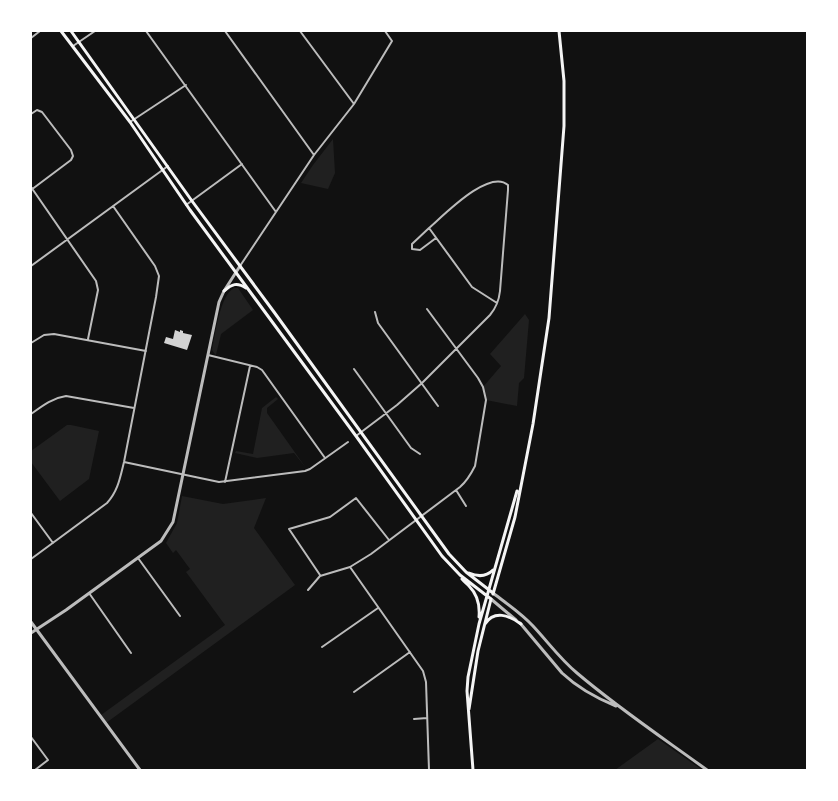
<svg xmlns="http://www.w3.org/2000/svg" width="838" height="801" font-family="'Public Sans',sans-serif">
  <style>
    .green { fill: #202020 }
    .building { fill: #d3d3d3 }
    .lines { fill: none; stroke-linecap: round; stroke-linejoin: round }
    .minor { stroke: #bcbcbc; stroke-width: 2 }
    .tertiary { stroke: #bcbcbc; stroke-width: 3 }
    .secondary { stroke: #f5f5f5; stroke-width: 3 }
  </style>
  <rect width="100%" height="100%" fill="#111"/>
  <!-- green -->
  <path class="green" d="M333,139l2,34 -7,16 -27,-6 12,-18z
    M234,288h4l15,22 -32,24 -5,21 -2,-2 -2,-3c3,-15 8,-55 22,-62z
    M525,314l4,6 -5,58 -5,5 -2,23 -31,-6 -3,-13 18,-21 -11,-12z
    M276,397l2,2 -11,9v5l39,55 -12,-15 -37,5 -22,-5 1,-2 17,3 9,-46z
    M67,425h4l28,6 -10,48 -29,22 -29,-39v-11z
    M182,496l41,8 43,-6 -12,30 41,57 -189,138 -5,-8 124,-90 -39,-53 4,-3 -14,-19 -3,3 -7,-10 11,-20z
    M658,739l44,31h-87z"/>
  <!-- building -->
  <path class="building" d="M175,330l5,2v-2l3,1v2l9,2 -5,15 -23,-7 2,-6 7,2z"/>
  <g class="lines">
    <!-- minor -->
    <path class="minor" d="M146,31l130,181
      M225,31l89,124
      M300,31l54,73
      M31,38l9,-7
      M73,46l22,-15
      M31,114l6,-4 5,2 29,38 2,6 -2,4 -40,30
      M130,122l56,-37
      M31,187l65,94 2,9 -10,49
      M186,205l56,-41
      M429,228l-17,16v5l8,1 16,-12
      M31,266l137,-100
      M240,266l74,-111 40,-51 38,-63 -7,-10
      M375,312l3,11 60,83
      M31,343l13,-8 10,-1 92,17
      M208,355l49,12 5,3 63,88
      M354,369l57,79 9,6
      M31,414c11,-8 21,-16 35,-18l68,12
      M356,436l41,-31 25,-22 68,-68c6,-7 9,-15 10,-24l8,-101v-5c-19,-17 -65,31 -79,43l43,59 25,16
      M124,462l95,20 86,-11 5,-2 38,-27
      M225,482l25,-116
      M456,490l10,16
      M31,513l22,30
      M138,558l42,58
      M31,559l76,-56c11,-12 13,-25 17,-41l32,-165 3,-21 -4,-10 -42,-60
      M350,567l73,104 3,11 3,88
      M320,575l-31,-46 41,-12 26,-19 33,42
      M308,590l12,-14 30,-9 21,-13 89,-67c7,-6 11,-13 15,-21l11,-66 -3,-13 -5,-9 -51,-69
      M89,593l42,60
      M322,647l56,-39
      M354,692l56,-40
      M414,719l13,-1
      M31,737l17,23 -13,10"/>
    <!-- tertiary -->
    <path class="tertiary" d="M493,593c14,11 28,20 40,33 15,16 27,33 44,47 41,35 86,65 130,97
      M491,599l25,21
      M31,622l109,148
      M520,623l42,50c16,15 34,25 54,33
      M31,633l35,-23 95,-69 12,-19 46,-220 5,-11 16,-25"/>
    <!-- secondary -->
    <path class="secondary" d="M61,31l69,91 60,88 166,226 86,120 18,19 31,24
      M71,31l121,170 82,111 175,242 17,18 27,21
      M224,291c8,-7 13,-9 22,-3
      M469,573c9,4 17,4 24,-3
      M462,579c2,3 5,4 7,7 9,9 11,20 10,31
      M493,594l22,-77 18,-93 16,-106 15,-192v-45l-5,-50
      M485,624c9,-14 24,-9 36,0
      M469,709l9,-58 13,-52
      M473,770l-6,-79 1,-14 11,-53 38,-133"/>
  </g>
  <!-- border -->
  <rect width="838" height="801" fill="none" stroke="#ffffff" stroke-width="64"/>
</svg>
